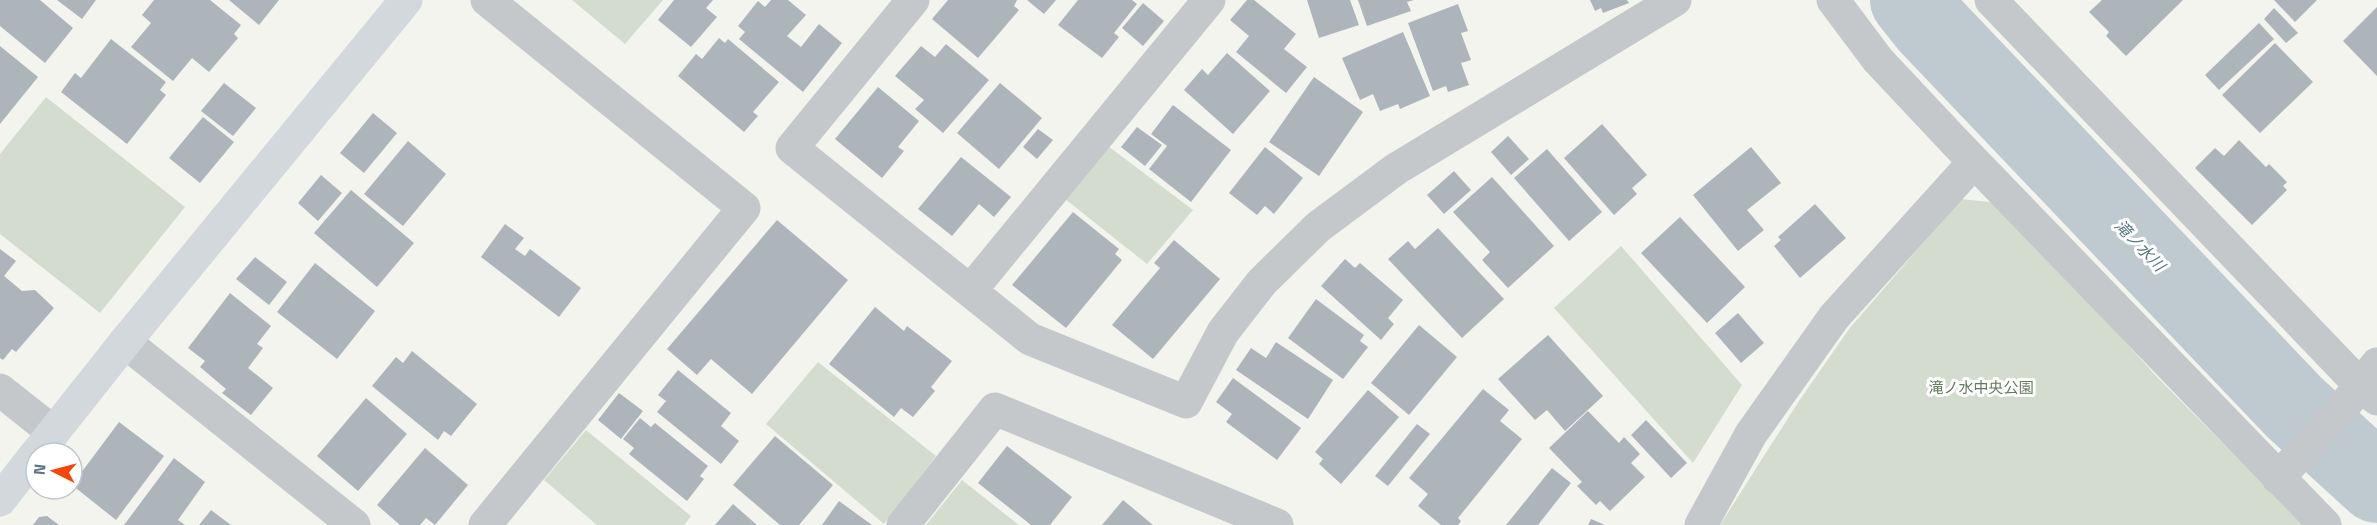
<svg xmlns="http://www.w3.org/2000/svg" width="2377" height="525" font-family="'Titillium Web','Noto Sans JP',sans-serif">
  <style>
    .green { fill: #d4dcd0 }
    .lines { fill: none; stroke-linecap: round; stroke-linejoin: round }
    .river { stroke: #becacf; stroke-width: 80 }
    .building { fill: #adb5ba }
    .street { stroke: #c5c8cb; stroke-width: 33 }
    .secondary { stroke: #d2d8dc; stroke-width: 33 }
    .labels { text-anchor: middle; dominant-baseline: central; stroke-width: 6; stroke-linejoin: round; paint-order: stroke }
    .park-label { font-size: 15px; fill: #647a5f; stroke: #fff }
    .water-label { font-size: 16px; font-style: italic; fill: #5b7782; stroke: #fff }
  </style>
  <rect width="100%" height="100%" fill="#f4f4ef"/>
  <!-- green -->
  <path class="green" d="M572,0h91l-38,44z
    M46,97l139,110 -85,106 -100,-79v-80z
    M1108,146l85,64 -46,54 -82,-65z
    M1961,199l38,4 159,175 146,147h-584l79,-124 50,-72z
    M1621,246l121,139 -49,78 -139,-155z
    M818,362l118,94 -52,68 -118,-100z
    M586,430l105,86 -7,9h-87l-53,-45z
    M962,480l57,45h-93z"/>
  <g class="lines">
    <!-- river -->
    <path class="river" d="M1910,0l19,24 365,383 83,76"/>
  </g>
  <!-- building -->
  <path class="building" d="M0,0h40l33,28 -28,35 -45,-37z
    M57,0h39l-14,19z
    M154,0h56l31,25 -7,9 4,4 -29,34 -17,-14 -19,23 -42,-34 20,-24 -9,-8z
    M229,0h50l-20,25z
    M674,0h39l-7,8 11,9 -26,30 -33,-27z
    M771,0h17l18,15 -19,21 14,11 18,-23 23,19 -39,49 -64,-53 6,-7 -7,-6 20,-25 7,6z
    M948,0h69l-3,6 5,4 -41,48 -46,-39z
    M1027,0h29l-12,14z
    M1078,0h54l5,4 -23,29 5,4 -17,21 -44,-33z
    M1247,0h7l42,34 -12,15 23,18 -21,26 -50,-41 13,-16 -19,-16z
    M1307,0h43l9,25 -40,13z
    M1358,0h56l-7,2 4,9 -44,15z
    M1590,0h37l2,3 -26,10 -2,-5 -6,3z
    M2102,0h81l-57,56 -20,-20 3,-4 -20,-20z
    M2274,0h43l-22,22z
    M1143,3l21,18 -21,25 -21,-18z
    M1458,4l10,27 -7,2 10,27 -10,3 8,22 -21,7 -2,-6 -13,5 -25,-68z
    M2377,7v69l-34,-35z
    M2274,8l24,25 -12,10 -22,-24z
    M2259,23l15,16 -55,51 -14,-15z
    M1403,32l27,64 -30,13 -2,-5 -18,7 -7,-17 -13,6 -18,-42z
    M719,38l6,5 3,-4 51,43 -26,30 5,4 -14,16 -66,-56 18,-22 6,5z
    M111,39l55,43 -6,8 6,5 -39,49 -66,-52 14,-19 6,5z
    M2275,43l38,39 -53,51 -38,-38z
    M946,44l43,36 -46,53 -28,-24 9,-9 -29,-24 26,-30 14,11z
    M0,46l38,31 -38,47z
    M1227,53l43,38 -37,43 -49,-44 18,-21 6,6z
    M1314,77l49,35 -44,64 -50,-34z
    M224,83l32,25 -23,28 -32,-25z
    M1000,83l42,35 -43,51 -42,-36z
    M878,87l41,34 -21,26 6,4 -22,27 -47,-39z
    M1173,105l58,45 -40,52 -42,-33 18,-23 -16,-12z
    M373,113l24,20 -33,40 -24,-20z
    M203,117l31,25 -34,41 -31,-25z
    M1602,124l45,51 -15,13 5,6 -23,21 -50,-57z
    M1137,127l25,18 -17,21 -24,-19z
    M1038,129l15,11 -16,19 -14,-12z
    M1508,136l21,23 -18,16 -20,-23z
    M2239,140l27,27 3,-3 18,18 -4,4 4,4 -35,35 -57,-57 20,-20 9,8z
    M408,141l38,33 -43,52 -39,-32z
    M1265,147l38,31 -29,36 -9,-8 -8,9 -28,-22z
    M1751,147l30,36 -34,27 17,20 -26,21 -45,-56z
    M1547,149l55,63 -33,29 -55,-63z
    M961,157l50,40 -17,20 -15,-13 -27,32 -34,-27z
    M1454,171l17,19 -27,24 -17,-19z
    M321,175l21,18 -24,28 -20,-18z
    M1492,177l62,69 -46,42 -26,-28 8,-8 -37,-40z
    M351,190l63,53 -37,44 -63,-54z
    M1815,204l31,34 -46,40 -26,-32 7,-6 -3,-3z
    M1073,212l46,37 -4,5 7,6 -56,68 -54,-43z
    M1680,217l65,70 -38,36 -66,-70z
    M777,220l71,60 -96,114 -41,-35 -14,16 -30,-26z
    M505,224l19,14 -9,11 10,7 5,-7 51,39 -22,29 -78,-60z
    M1438,228l66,71 -42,39 -74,-79 20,-18 7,8z
    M1174,240l46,39 -67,80 -41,-34 48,-57 -6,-5z
    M0,249l16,12 -12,15 18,15 13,-1 19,18 -38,44 -4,-3 -9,11 -3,-2z
    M255,257l32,25 -18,23 -33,-26z
    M1345,259l10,9 5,-5 43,37 -15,18 6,6 -13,16 -60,-54z
    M315,263l60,48 -38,48 -60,-47z
    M230,293l41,33 -14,18 6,4 -15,20 25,20 -22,27 -29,-22 4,-4 -26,-22 5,-6 -17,-13z
    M1316,299l48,36 -4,6 8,6 -25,32 -55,-41z
    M875,307l29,24 3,-5 45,35 -21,26 4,4 -22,26 -12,-9 -7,9 -65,-53z
    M1738,313l26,30 -23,20 -26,-30z
    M1419,325l38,32 -48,58 -38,-32z
    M1548,335l55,61 -38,35 -18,-21 -12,10 -37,-41z
    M1276,342l57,38 -25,39 -72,-49 15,-22 15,10z
    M412,351l65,53 -26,32 -7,-5 -6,9 -66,-54 24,-29 7,6z
    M678,370l53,43 -10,13 18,15 -18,23 -64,-52 9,-11 -8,-6z
    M1233,378l68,50 -24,32 -51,-38 6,-8 -16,-12z
    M1483,389l26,21 -9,11 22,18 -64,79 3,3 -3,4h-17l-23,-19 10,-12 -19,-16z
    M1368,390l31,27 -58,67 -22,-20 4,-5 -8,-7z
    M619,393l24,18 -22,28 -23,-19z
    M366,398l41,36 -49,57 -41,-35z
    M1588,411l31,32 5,-6 16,17 -9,9 14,14 -35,34 -10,-10 -4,4 -19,-19 5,-4 -33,-34z
    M640,418l11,9 4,-4 53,43 -8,10 4,3 -17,22 -58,-47 5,-6 -11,-9z
    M1646,420l41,43 -16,15 -40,-43z
    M119,422l45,34 -48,64 -44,-35z
    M1417,424l13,10 -42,52 -13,-10z
    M775,436l58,49 -34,40h-19l-47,-40z
    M1007,446l65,51 -22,28h-19l-53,-42z
    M425,448l43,37 -33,40 -9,-7 -6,7h-20l-23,-20z
    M174,458l31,24 -27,38 7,5h-61z
    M1552,468l19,15 -33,42h-32z
    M1123,500l30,25h-51z
    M839,501l33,24h-50z
    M733,504l24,21h-42z
    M211,510l20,15h-32z
    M47,516l12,9h-26l6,-8z
    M1591,519l14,6h-17z"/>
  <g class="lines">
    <!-- street -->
    <path class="street" d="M913,0l-121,148 238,191 156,63 37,-70 39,-50 56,-55 78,-58 279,-169
      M1833,0l45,60 78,83 369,382
      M1991,0l369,385 17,14
      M971,290l238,-290
      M125,342l229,183
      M0,390l53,42
      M2278,478l66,-72 33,-42
      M485,525l259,-317 -257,-208
      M903,525l92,-116 282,116
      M1701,525l50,-91 83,-117 140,-155"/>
    <!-- secondary -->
    <path class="secondary" d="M37,453l88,-111 281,-342
      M0,500l36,-46"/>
  </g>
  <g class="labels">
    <!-- park labels -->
    <g class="park-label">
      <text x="1981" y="387">滝ノ水中央公園</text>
    </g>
    <!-- water labels -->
    <g class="water-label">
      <text transform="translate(2140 245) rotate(46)">滝ノ水川</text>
    </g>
  </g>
  <!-- north arrow -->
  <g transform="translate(54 471) rotate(276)"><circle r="28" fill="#ffffff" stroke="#bfc7cd" stroke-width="1.5"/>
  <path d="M0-4.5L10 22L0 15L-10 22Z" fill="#f5460e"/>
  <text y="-9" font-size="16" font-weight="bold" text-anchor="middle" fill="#607383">N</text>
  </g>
</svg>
